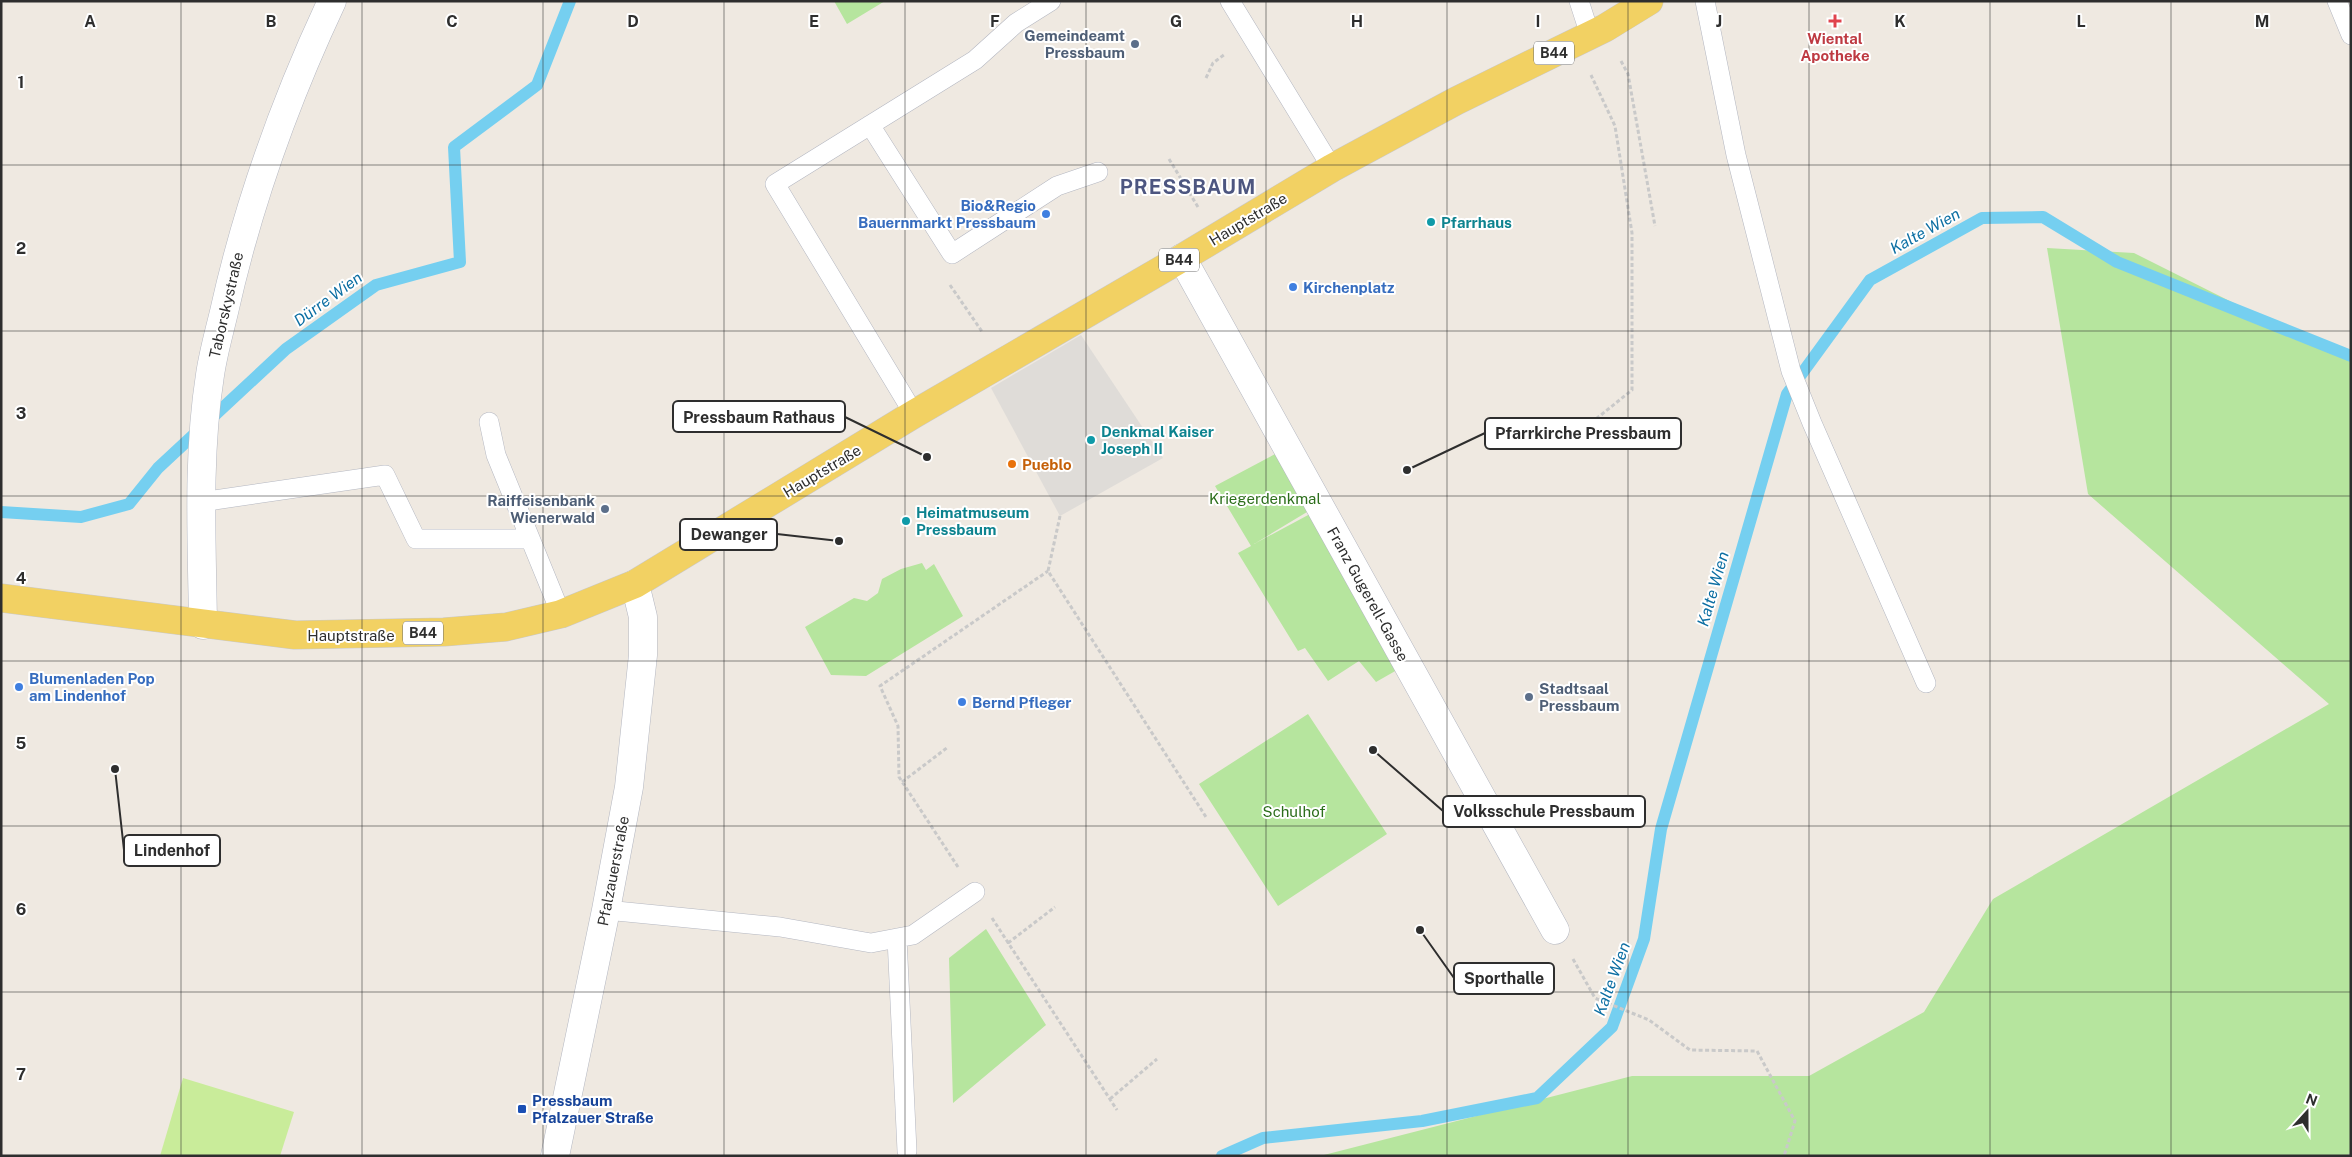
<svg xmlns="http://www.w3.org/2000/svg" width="2352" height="1157" font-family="'Public Sans',sans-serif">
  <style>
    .green { fill: #b6e59e }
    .pitch { fill: #c9ec9a }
    .plaza { fill: #dfdcd8 }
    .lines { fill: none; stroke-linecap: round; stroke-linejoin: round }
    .stream { stroke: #75cff0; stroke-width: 12 }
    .service-casing { stroke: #b4b7c1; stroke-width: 20 }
    .minor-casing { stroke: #b4b7c1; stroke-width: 29 }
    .tertiary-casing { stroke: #b4b7c1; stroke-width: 29 }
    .primary-casing { stroke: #c9c9c9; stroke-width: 29 }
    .path { stroke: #c9c9c9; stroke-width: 3; stroke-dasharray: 4 2.5; stroke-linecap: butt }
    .service { stroke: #fff; stroke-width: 19 }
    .minor { stroke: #fff; stroke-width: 28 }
    .tertiary { stroke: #fff; stroke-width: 28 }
    .primary { stroke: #f2d163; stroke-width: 28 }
    .grid { fill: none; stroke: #2e2e2e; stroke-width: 1; stroke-opacity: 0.55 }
    .health-dot { fill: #e0444e; stroke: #fff; stroke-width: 2 }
    .service-dot { fill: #5c6f8a; stroke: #fff; stroke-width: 2 }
    .shop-dot { fill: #3f7fe0; stroke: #fff; stroke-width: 2 }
    .culture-dot { fill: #0f9aa8; stroke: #fff; stroke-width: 2 }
    .food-dot { fill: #e8710a; stroke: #fff; stroke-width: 2 }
    .transit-dot { fill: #1a4fb4; stroke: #fff; stroke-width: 2 }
    .labels { text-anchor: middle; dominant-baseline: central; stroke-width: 4; stroke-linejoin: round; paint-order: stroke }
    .shield { fill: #fff; stroke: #6d6d6d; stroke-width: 1 }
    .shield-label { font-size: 14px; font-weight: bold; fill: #2e2e2e }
    .service-label { font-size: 15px; font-weight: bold; fill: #4e5e75; stroke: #fff; text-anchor: end }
    .health-label { font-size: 15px; font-weight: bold; fill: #be3a42; stroke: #fff }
    .shop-label { font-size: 15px; font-weight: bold; fill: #366cbe; stroke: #fff; text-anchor: start }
    .street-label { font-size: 15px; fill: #2e2e2e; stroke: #fff }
    .culture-label { font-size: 15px; font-weight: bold; fill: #0d838f; stroke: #fff; text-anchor: start }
    .food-label { font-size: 15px; font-weight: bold; fill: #c56008; stroke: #fff; text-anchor: start }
    .park-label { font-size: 15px; fill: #2c6e1b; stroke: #fff }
    .transit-label { font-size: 15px; font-weight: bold; fill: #164399; stroke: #fff; text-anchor: start }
    .water-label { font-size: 16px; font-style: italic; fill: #0d6fa3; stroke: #fff }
    .district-label { font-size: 20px; font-weight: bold; letter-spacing: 1px; fill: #4d5680; stroke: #fff }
    .grid-label { font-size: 16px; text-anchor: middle; font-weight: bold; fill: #2e2e2e; stroke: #fff; stroke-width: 4; stroke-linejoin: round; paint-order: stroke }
    .leader { fill: none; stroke: #2e2e2e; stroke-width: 2 }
    .callout-dot { fill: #2e2e2e; stroke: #fff; stroke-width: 2 }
    .callout { fill: #fff; stroke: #2e2e2e; stroke-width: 2 }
    .callout-label { font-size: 16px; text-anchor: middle; font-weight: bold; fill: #2e2e2e }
  </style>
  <rect width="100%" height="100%" fill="#efe9e1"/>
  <!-- green -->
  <path class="green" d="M834,1h51l-38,23z
    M2047,248l87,5 217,109v794h-1031l312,-80h177l115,-64 69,-113 336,-195 -241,-210z
    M1277,453l35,56 -58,35 56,-30 87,156 -21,12 -17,-21 -31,20 -23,-33 -7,3 -60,-98 13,-7 -36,-60z
    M922,563l4,7 8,-6 29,52 -97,60 -35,-1 -26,-48 49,-29 13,3 11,-8 4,-14 19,-10z
    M1308,714l79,120 -109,72 -79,-122z
    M986,929l60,96 -93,78 -4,-145z"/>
  <!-- pitch -->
  <path class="pitch" d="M183,1078l111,34 -14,44h-120z"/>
  <!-- plaza -->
  <path class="plaza" d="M1081,335l82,123 -103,58 -69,-128z"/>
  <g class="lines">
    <!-- stream -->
    <path class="stream" d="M1,512l80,5 48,-13 29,-36 128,-119 90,-64 84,-23 -6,-115 83,-62 33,-84
      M1222,1156l41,-18 159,-17 115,-23 75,-71 32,-88 17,-110 126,-435 83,-114 112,-62 61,-1 74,45 234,94"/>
    <!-- service casing -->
    <g class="service-casing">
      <path id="service" d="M1230,1l102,167
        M1579,1l11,34
        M1705,1l31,154 55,216 21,52 114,260
        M2337,1l14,34
        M870,125l82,129 105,-68 41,-14
        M914,414l-139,-230 200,-124 41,-37 35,-22
        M489,422l7,33 65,159
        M201,502l184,-27 31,64h114
        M606,910l174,17 91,16 42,-8 62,-43
        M897,938l10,213"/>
    </g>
    <!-- minor casing -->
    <g class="minor-casing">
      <path id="minor" d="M1182,258l373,672
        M203,625c-1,-83 -6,-167 7,-250 3,-21 9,-42 14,-63 24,-108 61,-211 108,-311"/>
    </g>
    <!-- tertiary casing -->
    <g class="tertiary-casing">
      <path id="tertiary" d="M555,1156l51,-246 23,-123 14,-132v-38l-8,-33"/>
    </g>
    <!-- primary casing -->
    <g class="primary-casing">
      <path id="primary" d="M1,598l294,37 149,-3 62,-5 55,-13 74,-30 279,-170 268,-156 150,-90 124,-67 149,-73 44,-27"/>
    </g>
    <!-- path -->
    <path class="path" d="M1621,61l7,13 27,152
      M1206,78l7,-15 12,-9
      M1169,159l29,48
      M950,285l33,48
      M1581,431l51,-41v-157l-17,-107 -24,-51
      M1060,516l-12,55 158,246
      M902,782l46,-35
      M958,867l-59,-90 -1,-51 -18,-40 168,-115
      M992,918l125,192
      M1008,943l47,-36
      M1573,959l22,39 54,22 41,30 67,1 38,70 -11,35
      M1110,1099l47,-40
      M2348,1156l3,-1"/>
    <!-- service -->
    <use href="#service" class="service"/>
    <!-- minor -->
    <use href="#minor" class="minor"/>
    <!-- tertiary -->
    <use href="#tertiary" class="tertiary"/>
    <!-- primary -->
    <use href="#primary" class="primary"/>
  </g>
  <!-- grid -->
  <path class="grid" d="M181,1v1155M362,1v1155M543,1v1155M724,1v1155M905,1v1155M1086,1v1155M1266,1v1155M1447,1v1155M1628,1v1155M1809,1v1155M1990,1v1155M2171,1v1155M1,165h2350M1,331h2350M1,496h2350M1,661h2350M1,826h2350M1,992h2350"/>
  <!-- markers -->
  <path class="health-dot" d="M1832.5 13.5h5v5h5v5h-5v5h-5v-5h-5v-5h5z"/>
  <g class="service-dot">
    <circle cx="1135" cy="44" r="5"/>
    <circle cx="605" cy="509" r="5"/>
    <circle cx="1529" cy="697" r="5"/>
  </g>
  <g class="shop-dot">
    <circle cx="1046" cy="214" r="5"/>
    <circle cx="1293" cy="287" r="5"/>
    <circle cx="19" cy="687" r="5"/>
    <circle cx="962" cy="702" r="5"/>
  </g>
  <g class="culture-dot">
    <circle cx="1431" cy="222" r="5"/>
    <circle cx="1091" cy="440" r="5"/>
    <circle cx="906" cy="521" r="5"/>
  </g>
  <circle class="food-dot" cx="1012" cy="464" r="5"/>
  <rect class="transit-dot" x="517" y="1104" width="10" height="10" rx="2.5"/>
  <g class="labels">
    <!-- shield labels -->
    <g class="shield">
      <rect x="1534" y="41.5" width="40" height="23" rx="4"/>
      <rect x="1159" y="248.5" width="40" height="23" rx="4"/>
      <rect x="403" y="621.5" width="40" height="23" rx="4"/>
    </g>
    <g class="shield-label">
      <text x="1554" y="53">B44</text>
      <text x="1179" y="260">B44</text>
      <text x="423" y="633">B44</text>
    </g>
    <!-- service labels -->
    <g class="service-label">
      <text x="1125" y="35">Gemeindeamt<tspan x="1125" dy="17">Pressbaum</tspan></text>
      <text x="595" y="500">Raiffeisenbank<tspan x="595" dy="17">Wienerwald</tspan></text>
      <text x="1539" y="688" text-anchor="start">Stadtsaal<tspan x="1539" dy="17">Pressbaum</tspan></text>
    </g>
    <!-- health labels -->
    <g class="health-label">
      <text x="1835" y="38">Wiental<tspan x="1835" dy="17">Apotheke</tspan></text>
    </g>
    <!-- shop labels -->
    <g class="shop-label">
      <text x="1036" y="205" text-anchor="end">Bio&amp;Regio<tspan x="1036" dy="17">Bauernmarkt Pressbaum</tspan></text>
      <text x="1303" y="287">Kirchenplatz</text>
      <text x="29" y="678">Blumenladen Pop<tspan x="29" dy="17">am Lindenhof</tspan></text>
      <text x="972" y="702">Bernd Pfleger</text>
    </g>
    <!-- street labels -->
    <g class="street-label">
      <text transform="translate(1248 219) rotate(-31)">Hauptstraße</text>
      <text transform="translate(226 305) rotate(-77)">Taborskystraße</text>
      <text transform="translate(822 471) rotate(-31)">Hauptstraße</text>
      <text transform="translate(1368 594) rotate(61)">Franz Gugerell-Gasse</text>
      <text x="351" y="635">Hauptstraße</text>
      <text transform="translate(613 871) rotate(-79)">Pfalzauerstraße</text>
    </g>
    <!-- culture labels -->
    <g class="culture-label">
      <text x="1441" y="222">Pfarrhaus</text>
      <text x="1101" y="431">Denkmal Kaiser<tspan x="1101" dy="17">Joseph II</tspan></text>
      <text x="916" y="512">Heimatmuseum<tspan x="916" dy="17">Pressbaum</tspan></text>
    </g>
    <!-- food labels -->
    <g class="food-label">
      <text x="1022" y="464">Pueblo</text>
    </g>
    <!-- park labels -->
    <g class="park-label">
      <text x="1265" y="498">Kriegerdenkmal</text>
      <text x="1294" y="811">Schulhof</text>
    </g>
    <!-- transit labels -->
    <g class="transit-label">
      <text x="532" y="1100">Pressbaum<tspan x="532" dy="17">Pfalzauer Straße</tspan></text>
    </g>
    <!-- water labels -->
    <g class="water-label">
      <text transform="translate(1925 231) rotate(-29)">Kalte Wien</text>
      <text transform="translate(328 299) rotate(-36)">Dürre Wien</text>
      <text transform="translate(1713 589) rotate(-74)">Kalte Wien</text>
      <text transform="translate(1612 979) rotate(-70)">Kalte Wien</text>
    </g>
    <!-- district labels -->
    <g class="district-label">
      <text x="1188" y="187">PRESSBAUM</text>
    </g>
  </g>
  <g class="grid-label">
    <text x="90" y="27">A</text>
    <text x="271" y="27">B</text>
    <text x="452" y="27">C</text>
    <text x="633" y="27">D</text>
    <text x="814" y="27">E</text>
    <text x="995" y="27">F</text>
    <text x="1176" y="27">G</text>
    <text x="1357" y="27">H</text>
    <text x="1538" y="27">I</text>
    <text x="1719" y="27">J</text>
    <text x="1900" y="27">K</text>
    <text x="2081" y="27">L</text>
    <text x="2262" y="27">M</text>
    <text x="21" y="88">1</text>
    <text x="21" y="254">2</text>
    <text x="21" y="419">3</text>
    <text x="21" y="584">4</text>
    <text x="21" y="749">5</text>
    <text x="21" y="915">6</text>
    <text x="21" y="1080">7</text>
  </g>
  <!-- callouts -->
  <path class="leader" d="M927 457L845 417M1407 470L1485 433M839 541L777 534M1373 750L1443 811M115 769L124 850M1420 930L1454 978"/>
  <g class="callout-dot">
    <circle cx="927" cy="457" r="5"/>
    <circle cx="1407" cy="470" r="5"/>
    <circle cx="839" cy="541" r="5"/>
    <circle cx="1373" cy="750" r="5"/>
    <circle cx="115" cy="769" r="5"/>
    <circle cx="1420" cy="930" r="5"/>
  </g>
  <g class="callout">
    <rect x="673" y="401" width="172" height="31" rx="5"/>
    <rect x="1485" y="418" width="196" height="31" rx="5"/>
    <rect x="680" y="519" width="97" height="31" rx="5"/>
    <rect x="1443" y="796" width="202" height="31" rx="5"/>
    <rect x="124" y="835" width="96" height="31" rx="5"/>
    <rect x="1454" y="963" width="100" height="31" rx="5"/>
  </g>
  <g class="callout-label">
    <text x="759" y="423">Pressbaum Rathaus</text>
    <text x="1583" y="439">Pfarrkirche Pressbaum</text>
    <text x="729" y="540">Dewanger</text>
    <text x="1544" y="817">Volksschule Pressbaum</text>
    <text x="172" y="856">Lindenhof</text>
    <text x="1504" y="984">Sporthalle</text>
  </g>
  <!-- border -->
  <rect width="2352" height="1157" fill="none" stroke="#2e2e2e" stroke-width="5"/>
  <!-- north arrow -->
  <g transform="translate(2307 1112) rotate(21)" stroke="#ffffff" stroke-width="4" paint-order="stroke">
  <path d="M0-4L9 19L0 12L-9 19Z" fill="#2e2e2e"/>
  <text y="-8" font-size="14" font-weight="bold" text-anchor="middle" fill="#2e2e2e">N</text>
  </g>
</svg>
